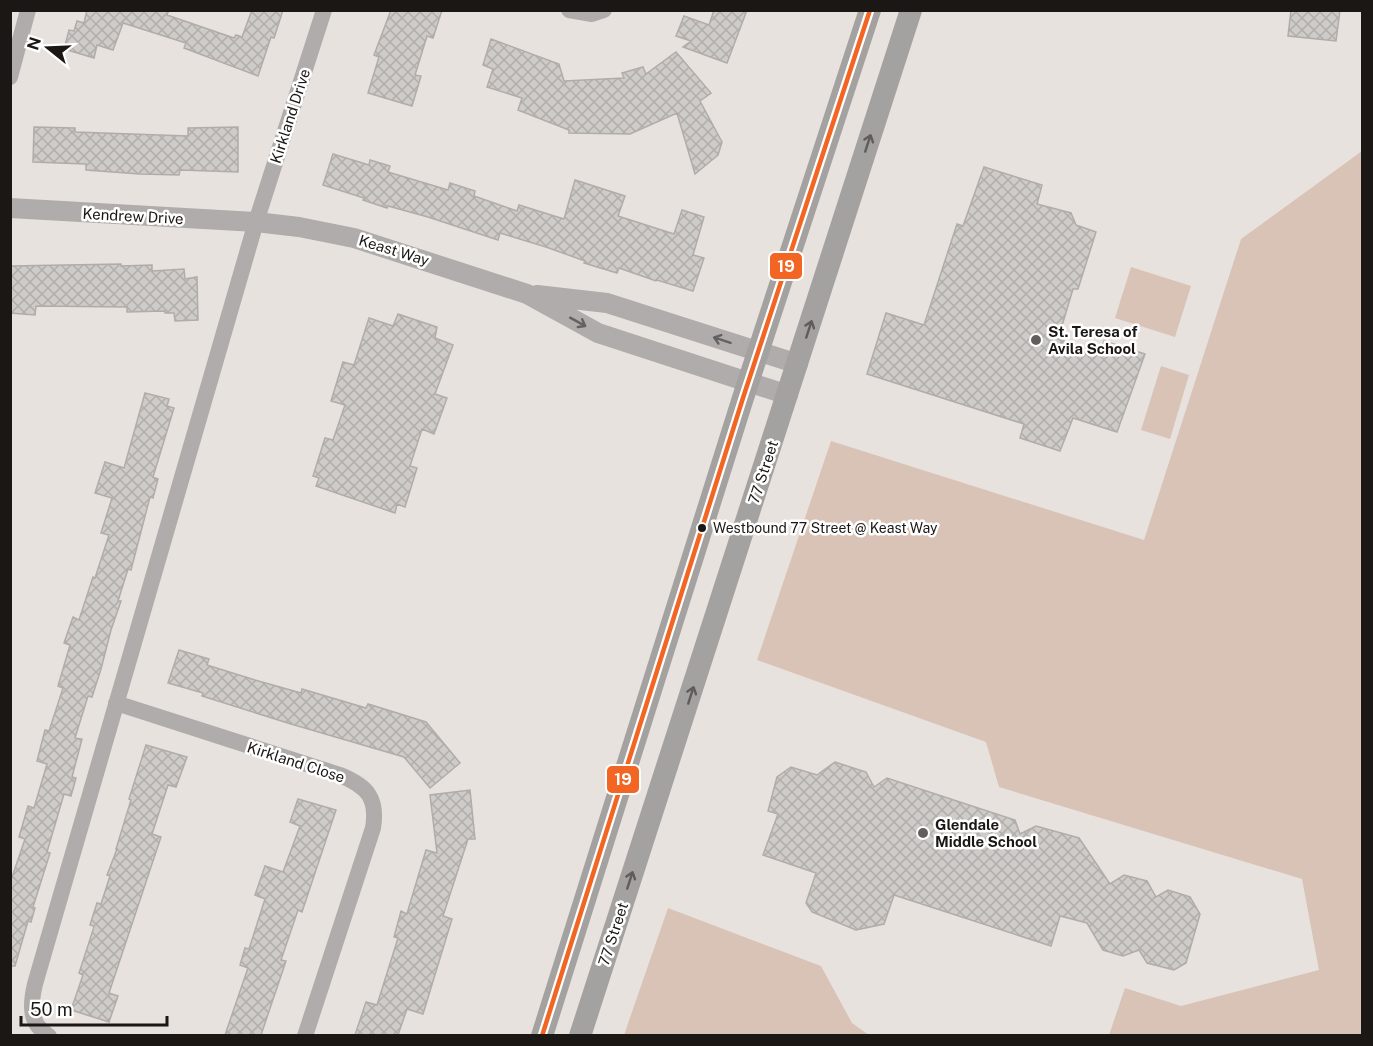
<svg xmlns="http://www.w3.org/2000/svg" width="1373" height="1046" font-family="'Public Sans',sans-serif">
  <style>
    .park { fill: #d8c3b6 }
    .building { fill: url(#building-cross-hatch); stroke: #b1aca9; stroke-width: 1.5 }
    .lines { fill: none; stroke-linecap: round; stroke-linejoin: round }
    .minor { stroke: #afacab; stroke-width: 16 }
    .tertiary { stroke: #afacab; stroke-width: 20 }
    .secondary { stroke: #a4a2a1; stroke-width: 22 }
    .bus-1-casing { stroke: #fff; stroke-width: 9 }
    .bus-1 { stroke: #f26522; stroke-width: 4.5 }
    .oneway { stroke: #5f5c5a }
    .oneway2 { stroke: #646260 }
    .poi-dot { fill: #625e5b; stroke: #fff; stroke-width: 2 }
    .bus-dot { fill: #1a1714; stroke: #fff; stroke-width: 2 }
    .labels { text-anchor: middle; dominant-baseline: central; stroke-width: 5; stroke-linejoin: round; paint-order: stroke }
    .bus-label { font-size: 14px; fill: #1a1714; stroke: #fff; text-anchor: start }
    .street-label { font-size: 15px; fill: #1a1714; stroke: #fff }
    .poi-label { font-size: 15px; font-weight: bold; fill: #1a1714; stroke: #fff; text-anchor: start }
    .line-badge { stroke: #fff; stroke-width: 2 }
    .badge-label { font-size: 16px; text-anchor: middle; font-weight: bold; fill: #fff }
  </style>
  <defs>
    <pattern id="building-cross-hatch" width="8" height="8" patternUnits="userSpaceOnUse" patternTransform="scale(1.5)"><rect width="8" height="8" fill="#cecbc8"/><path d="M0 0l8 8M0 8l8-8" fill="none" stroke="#b0aeab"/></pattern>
  </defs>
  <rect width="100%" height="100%" fill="#e8e2de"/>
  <!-- park -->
  <path class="park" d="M1362,151v881l-1,4 -252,-1 16,-47 56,18 138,-36 -17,-91 -303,-92 -13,-45 -229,-82 74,-219 313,99 97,-301z
    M1131,267l60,19 -16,51 -60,-19z
    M1161,366l28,9 -19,64 -29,-9z
    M668,908l153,58 31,57 17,12h-245z"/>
  <!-- building -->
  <path class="building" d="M87,10h82l-2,5 67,23 2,-3 6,2 10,-27h31l-9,28 -3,-1 -13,39 -74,-28 2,-5 -63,-20 -10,27 -16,-5 -3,13 -30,-9 5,-19 5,1 3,-10 7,2z
    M391,10h51l-9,28 -6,-2 -12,39 6,1 -9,30 -44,-13 11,-36 -5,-2z
    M714,10h33l-20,53 -44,-16 8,-6 -15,-5 8,-20 25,9z
    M1291,10h49l-4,31 -48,-5z
    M491,39l68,25 5,17 60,-3 -2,-5 21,-6 3,7 30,-22 35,41 -11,8 22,41 -4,13 -23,19 -18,-61 -47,21 -61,-1v-3l-51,-20 4,-12 -35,-11 6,-18 -10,-4z
    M34,127l41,1v4l113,4v-8l50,-1v45l-58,-2 -1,5 -39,-1 -54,-4v-6l-53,-2z
    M333,154l36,11 1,-5 20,6 -2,6 60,18 2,-7 25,8 -1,5 43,15 2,-6 45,14 11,-39 50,16 -7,20 56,18 8,-24 22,7 -11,38 11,3 -11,33 -36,-11 -1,1 -37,-13 -2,5 -33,-10 1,-2 -39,-14 -46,-14 -2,7 -70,-23 -40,-11 -1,2 -24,-8 1,-2 -41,-13z
    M984,167l58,18 -5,19 34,9 5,12 20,7 -18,57h-5l-15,50 41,14 5,-12 41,13 -28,78 -44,-14 -13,33 -40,-13 4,-14 -157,-50 19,-61 38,12 33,-101 6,2z
    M121,264v2l31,-1v6l32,-2 1,10 12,-2 1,43 -23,1 -1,-8h-9v-2l-38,1v-5l-91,-1 -1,9 -25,-2v-47z
    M398,314l39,13 -2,11 18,7 -18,49 12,4 -13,36 -12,-5 -12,37 7,2 -12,39 -8,-3 -2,9 -79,-27 3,-8 -6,-2 12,-38 8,2 12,-35 -14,-4 12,-39 11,3 15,-47 24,8z
    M145,393l24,6 -2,7 7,2 -21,69 5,2 -5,19 -3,-1 -19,73 -3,-1 -10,32h3l-10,29 -10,39 -9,28 -4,-1 -13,42 7,1 -10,38 4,1 -5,18 -7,-2 -17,58 3,1 -17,54 2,1 -4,14 -3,-1 -13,45h-5v-83l15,-44 -6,-2 9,-31 6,2 13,-44 -10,-3 8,-31 4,1 14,-43 -5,-2 12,-41 -6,-2 9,-26 6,3 14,-43 2,1 14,-43 -8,-2 11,-35 -17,-5 10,-31 19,6z
    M179,650l30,9 -2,6 48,15 46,13 1,-4 64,19 2,-4 58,18 34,41 -30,25 -26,-31 -113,-33 -89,-28 1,-3 -35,-10z
    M146,745l41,12 -11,30 -8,-2 -16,49 9,3 -52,156 9,3 -9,26 -38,-12 12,-35 -4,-2 14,-43 1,-4 -4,-1 7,-22 4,1 9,-28 -3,-1 10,-26h-1l15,-49 -2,-1z
    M835,762l31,10 8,15 13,-9 128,42 5,14 16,-8 43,12 31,46 14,-9 23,6 9,16 12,-7 22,7 10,17 -14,49 -12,7 -27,-7 -8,-13 -16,6 -20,-6 -16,-27 -27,-7 -9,30 -157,-51 -10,29 -28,6 -44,-18 -6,-9 10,-30 -53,-18 15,-41 -10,-3 9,-34 14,-10 26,8z
    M470,790l5,49h-7l-25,77 9,3 -29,95 -16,-5 -9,26h-43l11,-33 11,3 21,-67 -4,-1 7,-26 6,3 2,-7 17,-57 11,3 -7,-58z
    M298,799l38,11 -34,102 -4,-2 -17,50 5,1 -25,74h-36l23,-67 -8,-3 5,-17 4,1 16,-50 -10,-4 10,-29 18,6 17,-46 -10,-4z"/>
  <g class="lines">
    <!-- minor -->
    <path class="minor" d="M569,10l23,4 12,-4
      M10,77l18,-67
      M116,703l224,72c27,11 38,23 33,53l-68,208
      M49,1036c-20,-12 -19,-31 -14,-52l221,-762 68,-212"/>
    <!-- tertiary -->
    <path class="tertiary" d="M10,208l246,14 43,5 55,11 173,56 71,39 190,62
      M537,295l70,8 191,61"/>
    <!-- secondary -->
    <path class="secondary" d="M542,1036l200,-635 128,-391
      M580,1036l331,-1026"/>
    <!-- bus-1 casing -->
    <g class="bus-1-casing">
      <path id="bus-1" d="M542,1036l200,-635 128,-391"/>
    </g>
    <!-- bus-1 -->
    <use href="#bus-1" class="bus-1"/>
  </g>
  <!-- one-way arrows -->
  <defs><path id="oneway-shaft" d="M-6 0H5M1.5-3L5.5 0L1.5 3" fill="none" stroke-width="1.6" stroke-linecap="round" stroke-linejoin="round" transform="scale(1.5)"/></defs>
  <g class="oneway">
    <use href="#oneway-shaft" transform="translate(868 143) rotate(-72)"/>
    <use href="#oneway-shaft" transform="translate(809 329) rotate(-72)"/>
    <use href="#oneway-shaft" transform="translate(691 695) rotate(-72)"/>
    <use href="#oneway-shaft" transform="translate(630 880) rotate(-72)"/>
  </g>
  <g class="oneway2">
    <use href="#oneway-shaft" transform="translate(578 322) rotate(29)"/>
    <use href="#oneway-shaft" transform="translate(722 340) rotate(-162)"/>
  </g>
  <!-- markers -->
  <g class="poi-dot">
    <circle cx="1036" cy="340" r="6"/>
    <circle cx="923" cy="833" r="6"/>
  </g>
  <circle class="bus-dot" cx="702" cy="528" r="5"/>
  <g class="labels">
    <!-- bus labels -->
    <g class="bus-label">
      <text x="713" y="528">Westbound 77 Street @ Keast Way</text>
    </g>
    <!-- street labels -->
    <g class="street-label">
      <text transform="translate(290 116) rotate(-72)">Kirkland Drive</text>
      <text transform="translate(133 216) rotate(3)">Kendrew Drive</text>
      <text transform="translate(394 250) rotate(17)">Keast Way</text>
      <text transform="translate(763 472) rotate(-72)">77 Street</text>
      <text transform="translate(296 762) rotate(18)">Kirkland Close</text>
      <text transform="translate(613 934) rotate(-72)">77 Street</text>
    </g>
    <!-- poi labels -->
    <g class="poi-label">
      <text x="1048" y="331">St. Teresa of<tspan x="1048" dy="17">Avila School</tspan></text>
      <text x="935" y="824">Glendale<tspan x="935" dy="17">Middle School</tspan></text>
    </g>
  </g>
  <g class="line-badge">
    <rect x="769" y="252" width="34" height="28" rx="6" fill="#f26522"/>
    <rect x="606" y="765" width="34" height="29" rx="6" fill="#f26522"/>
  </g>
  <g class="badge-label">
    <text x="786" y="272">19</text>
    <text x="623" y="785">19</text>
  </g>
  <!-- border -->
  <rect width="1373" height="1046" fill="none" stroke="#1a1714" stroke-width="24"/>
  <!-- north arrow -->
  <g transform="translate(48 48) rotate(288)" stroke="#ffffff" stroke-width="4.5" paint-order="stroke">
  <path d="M0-4.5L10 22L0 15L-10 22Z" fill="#1a1714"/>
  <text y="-9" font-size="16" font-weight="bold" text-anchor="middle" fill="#1a1714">N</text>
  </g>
  <!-- scale -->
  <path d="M21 1016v9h146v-9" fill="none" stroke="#1a1714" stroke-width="3"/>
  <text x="30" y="1016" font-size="18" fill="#1a1714" stroke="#ffffff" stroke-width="4.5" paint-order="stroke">50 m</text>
</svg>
